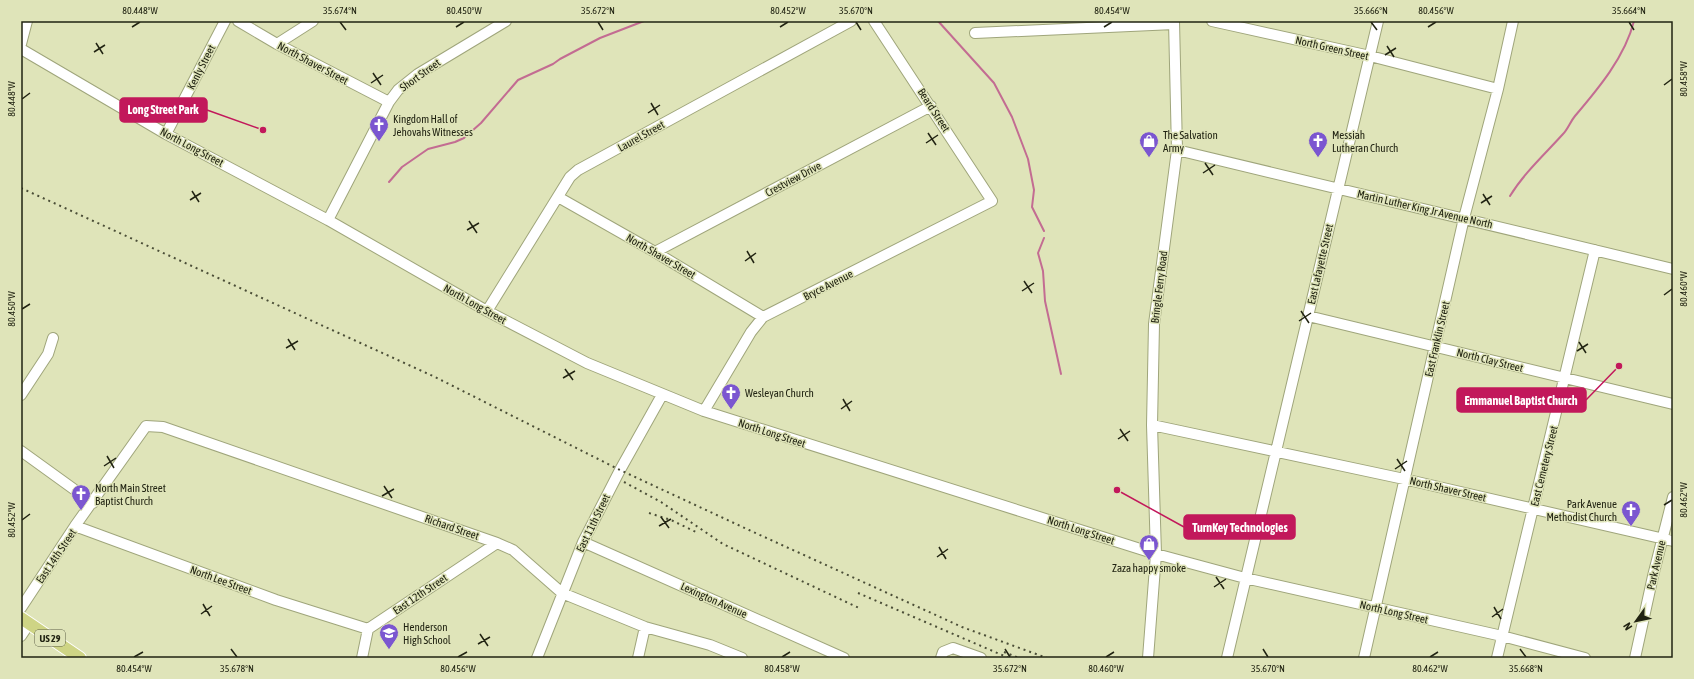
<svg xmlns="http://www.w3.org/2000/svg" width="1694" height="679" font-family="'Asap Condensed',sans-serif">
  <style>
    .lines { fill: none; stroke-linecap: round; stroke-linejoin: round }
    .stream { stroke: #c36c92; stroke-width: 2 }
    .minor-casing { stroke: #9fa57b; stroke-width: 12 }
    .major-casing { stroke: #fff; stroke-width: 14 }
    .minor { stroke: #fff; stroke-width: 10 }
    .major { stroke: #ced485; stroke-width: 12 }
    .rail { stroke: #4b4e37; stroke-width: 2; stroke-dasharray: 2 4; stroke-linecap: butt }
    .ticks { fill: none; stroke: #212312; stroke-width: 1.5 }
    .labels { text-anchor: middle; dominant-baseline: central; stroke-width: 3; stroke-linejoin: round; paint-order: stroke }
    .shield { fill: #dfe4b9; stroke: #5a5d44; stroke-width: 1 }
    .shield-label { font-size: 10px; font-weight: bold; fill: #212312 }
    .street-label { font-size: 11px; fill: #212312; stroke: #dfe4b9 }
    .poi-label { font-size: 11px; fill: #212312; stroke: #dfe4b9; text-anchor: start }
    .leader { fill: none; stroke: #c2185b; stroke-width: 1.5 }
    .callout-dot { fill: #c2185b; stroke: #dfe4b9; stroke-width: 1.5 }
    .callout { fill: #c2185b; stroke: #c2185b; stroke-width: 1.5 }
    .callout-label { font-size: 12px; text-anchor: middle; font-weight: bold; fill: #fff }
    .neatline { fill: none; stroke: #212312; stroke-width: 1.5 }
    .ticks-label { font-size: 10px; text-anchor: middle; fill: #212312 }
  </style>
  <rect width="100%" height="100%" fill="#dfe4b9"/>
  <g class="lines">
    <!-- stream -->
    <path class="stream" d="M938,21l56,62 18,34 16,42 6,31 -2,17 12,24
      M389,182l13,-15 26,-18 27,-7 9,-4 17,-15 37,-43 35,-16 7,-5 40,-21 44,-17
      M1510,196c14,-23 35,-42 53,-62 5,-5 7,-12 12,-18 23,-27 50,-59 59,-95
      M1044,238l-6,15 5,18 2,30 16,73"/>
    <!-- minor casing -->
    <g class="minor-casing">
      <path id="minor" d="M238,21l39,23 112,58
        M1212,21l158,35 128,33
        M975,33l199,-9
        M21,44l6,-23
        M277,44l36,-23
        M21,49l145,85 162,86 159,91 100,52 117,48 452,143 89,24 257,58 83,22
        M166,134l59,-113
        M1177,150l496,119
        M558,197l97,55 108,65
        M328,220l61,-118 9,-12 20,-16 88,-53
        M655,252l276,-146
        M487,311l83,-134 8,-7 273,-149
        M1308,316l365,88
        M21,395l27,-41 5,-16
        M704,411l47,-79 12,-15 229,-116 -118,-180
        M1152,425l252,54 269,62
        M21,451l72,52
        M75,526l201,74 92,29
        M583,542l261,116
        M21,608l54,-82 71,-100 17,1 334,116 16,7 49,43 83,34 65,18 32,13
        M21,636l8,-12
        M362,658l6,-29 129,-86
        M537,658l46,-116 37,-72 42,-75
        M638,658l7,-31
        M941,658l2,-6 10,-4 28,10
        M1148,658l8,-104 -4,-129 2,-101 23,-174 -3,-129
        M1227,658l151,-637
        M1364,658l100,-440 34,-129 15,-68
        M1497,658l98,-408
        M1635,658l18,-82 20,-79"/>
    </g>
    <!-- major casing -->
    <g class="major-casing">
      <path id="major" d="M21,618l59,40"/>
    </g>
    <!-- minor -->
    <use href="#minor" class="minor"/>
    <!-- major -->
    <use href="#major" class="major"/>
    <!-- rail -->
    <path class="rail" d="M21,188l414,189 185,93 129,60 213,97 85,31
      M624,482l37,20 62,42 136,64
      M649,513l22,7 25,12
      M858,593l151,65
      M1004,652l15,6"/>
  </g>
  <!-- ticks -->
  <path class="ticks" d="M340,22l6,8M598,22l5,8M856,22l5,8M1371,22l6,8M1629,22l5,8M132,27l8,-5M456,27l8,-5M780,27l8,-5M1104,27l8,-5M1428,27l8,-5M96,43l7,11M1387,46l7,11M94,52l11,-7M1385,55l11,-7M373,73l8,12M371,83l12,-8M1664,85l8,-6M22,99l8,-6M651,103l7,12M648,113l12,-8M928,133l8,12M926,143l12,-8M1205,163l8,12M1203,173l12,-8M192,191l7,11M1483,194l7,11M190,200l11,-7M1481,203l11,-7M469,221l8,12M467,230l12,-7M747,251l7,12M745,261l11,-8M1024,281l8,12M1022,291l12,-8M1664,295l8,-6M22,309l8,-5M1301,311l8,12M1299,321l12,-8M288,339l7,11M1579,342l7,11M286,348l12,-7M1577,351l11,-7M565,369l8,11M563,378l12,-7M843,399l7,12M841,409l11,-8M1120,429l8,12M1118,439l12,-8M107,456l7,12M1397,459l8,12M104,466l12,-8M1395,469l12,-8M384,486l8,12M382,496l12,-7M1664,505l8,-5M661,517l8,11M22,520l8,-6M659,526l12,-7M939,547l7,12M937,557l11,-8M1216,577l8,12M1214,587l12,-8M203,604l7,12M1494,607l7,12M201,614l11,-8M1492,617l11,-8M480,634l8,12M478,644l12,-7M231,649l6,8M1005,649l5,8M1263,649l5,8M1520,649l6,8M134,657l9,-5M458,657l9,-5M782,657l8,-5M1106,657l8,-5M1430,657l8,-5"/>
  <!-- icons -->
  <defs>
    <g id="church-pin" transform="scale(1)"><path d="M0 17L-7.5 6A9.5 9.5 0 1 1 7.5 6Z" fill="#7b56d0" stroke="#dfe4b9"/><path d="M-1.2-6h2.4v3.5h3.3v2.4h-3.3V6h-2.4V-.1h-3.3v-2.4h3.3Z" fill="#fff"/></g>
    <g id="shop-pin" transform="scale(1)"><path d="M0 17L-7.5 6A9.5 9.5 0 1 1 7.5 6Z" fill="#7b56d0" stroke="#dfe4b9"/><path d="M-5-2.5h2.3a2.7 3.5 0 0 1 5.4 0H5L5.5 6h-11ZM-1.5-2.5h3a1.5 2.3 0 0 0-3 0Z" fill="#fff"/></g>
    <g id="school-pin" transform="scale(1)"><path d="M0 17L-7.5 6A9.5 9.5 0 1 1 7.5 6Z" fill="#7b56d0" stroke="#dfe4b9"/><path d="M0-5L7-2L0 1L-7-2ZM-4 1L0 2.5L4 1V4Q0 6-4 4Z" fill="#fff"/></g>
  </defs>
  <g fill-rule="evenodd">
    <use href="#church-pin" x="379" y="125"/>
    <use href="#shop-pin" x="1149" y="141"/>
    <use href="#church-pin" x="1318" y="141"/>
    <use href="#church-pin" x="731" y="393"/>
    <use href="#church-pin" x="81" y="494"/>
    <use href="#church-pin" x="1631" y="510"/>
    <use href="#shop-pin" x="1149" y="544"/>
    <use href="#school-pin" x="389" y="633"/>
  </g>
  <g class="labels">
    <!-- shield labels -->
    <rect class="shield" x="35" y="630" width="30" height="16" rx="3"/>
    <g class="shield-label">
      <text x="50" y="638">US 29</text>
    </g>
    <!-- street labels -->
    <g class="street-label">
      <text transform="translate(1332 48) rotate(13)">North Green Street</text>
      <text transform="translate(313 63) rotate(28)">North Shaver Street</text>
      <text transform="translate(201 67) rotate(-63)">Kenly Street</text>
      <text transform="translate(420 75) rotate(-36)">Short Street</text>
      <text transform="translate(934 110) rotate(57)">Beard Street</text>
      <text transform="translate(641 136) rotate(-29)">Laurel Street</text>
      <text transform="translate(192 147) rotate(28)">North Long Street</text>
      <text transform="translate(793 179) rotate(-28)">Crestview Drive</text>
      <text transform="translate(1425 209) rotate(13)">Martin Luther King Jr Avenue North</text>
      <text transform="translate(661 256) rotate(30)">North Shaver Street</text>
      <text transform="translate(1320 264) rotate(-77)">East Lafayette Street</text>
      <text transform="translate(828 285) rotate(-27)">Bryce Avenue</text>
      <text transform="translate(1159 287) rotate(-83)">Bringle Ferry Road</text>
      <text transform="translate(475 304) rotate(29)">North Long Street</text>
      <text transform="translate(1437 339) rotate(-77)">East Franklin Street</text>
      <text transform="translate(1490 360) rotate(14)">North Clay Street</text>
      <text transform="translate(772 433) rotate(18)">North Long Street</text>
      <text transform="translate(1544 466) rotate(-76)">East Cemetery Street</text>
      <text transform="translate(1448 489) rotate(13)">North Shaver Street</text>
      <text transform="translate(593 523) rotate(-64)">East 11th Street</text>
      <text transform="translate(452 527) rotate(19)">Richard Street</text>
      <text transform="translate(1081 530) rotate(18)">North Long Street</text>
      <text transform="translate(56 556) rotate(-56)">East 14th Street</text>
      <text transform="translate(1656 565) rotate(-77)">Park Avenue</text>
      <text transform="translate(221 580) rotate(20)">North Lee Street</text>
      <text transform="translate(420 594) rotate(-34)">East 12th Street</text>
      <text transform="translate(714 600) rotate(24)">Lexington Avenue</text>
      <text transform="translate(1394 612) rotate(13)">North Long Street</text>
    </g>
    <!-- poi labels -->
    <g class="poi-label">
      <text x="393" y="119">Kingdom Hall of<tspan x="393" dy="13">Jehovahs Witnesses</tspan></text>
      <text x="1163" y="135">The Salvation<tspan x="1163" dy="13">Army</tspan></text>
      <text x="1332" y="135">Messiah<tspan x="1332" dy="13">Lutheran Church</tspan></text>
      <text x="745" y="393">Wesleyan Church</text>
      <text x="95" y="488">North Main Street<tspan x="95" dy="13">Baptist Church</tspan></text>
      <text x="1617" y="504" text-anchor="end">Park Avenue<tspan x="1617" dy="13">Methodist Church</tspan></text>
      <text x="1149" y="568" text-anchor="middle">Zaza happy smoke</text>
      <text x="403" y="627">Henderson<tspan x="403" dy="13">High School</tspan></text>
    </g>
  </g>
  <!-- callouts -->
  <path class="leader" d="M263 130L207 110M1619 366L1586 400M1117 490L1184 527"/>
  <g class="callout-dot">
    <circle cx="263" cy="130" r="4"/>
    <circle cx="1619" cy="366" r="4"/>
    <circle cx="1117" cy="490" r="4"/>
  </g>
  <g class="callout">
    <rect x="120" y="98" width="87" height="24" rx="4"/>
    <rect x="1457" y="388" width="129" height="24" rx="4"/>
    <rect x="1184" y="515" width="111" height="24" rx="4"/>
  </g>
  <g class="callout-label">
    <text x="163" y="114">Long Street Park</text>
    <text x="1521" y="405">Emmanuel Baptist Church</text>
    <text x="1240" y="532">TurnKey Technologies</text>
  </g>
  <!-- border -->
  <rect width="1694" height="679" fill="none" stroke="#dfe4b9" stroke-width="44"/>
  <!-- north arrow -->
  <g transform="translate(1636 621) rotate(237)" stroke="#dfe4b9" stroke-width="3" paint-order="stroke">
  <path d="M0-3L7 15L0 10L-7 15Z" fill="#212312"/>
  <text y="-6" font-size="11" font-weight="bold" text-anchor="middle" fill="#212312">N</text>
  </g>
  <rect x="22" y="22" width="1650" height="635" class="neatline"/>
  <g class="ticks-label">
    <text x="140" y="14">80.448°W</text>
    <text x="340" y="14">35.674°N</text>
    <text x="464" y="14">80.450°W</text>
    <text x="598" y="14">35.672°N</text>
    <text x="788" y="14">80.452°W</text>
    <text x="856" y="14">35.670°N</text>
    <text x="1112" y="14">80.454°W</text>
    <text x="1371" y="14">35.666°N</text>
    <text x="1436" y="14">80.456°W</text>
    <text x="1629" y="14">35.664°N</text>
    <text transform="translate(1683 79) rotate(-90)" y="4">80.458°W</text>
    <text transform="translate(11 99) rotate(-90)" y="4">80.448°W</text>
    <text transform="translate(1683 289) rotate(-90)" y="4">80.460°W</text>
    <text transform="translate(11 309) rotate(-90)" y="4">80.450°W</text>
    <text transform="translate(1683 500) rotate(-90)" y="4">80.462°W</text>
    <text transform="translate(11 520) rotate(-90)" y="4">80.452°W</text>
    <text x="134" y="672">80.454°W</text>
    <text x="237" y="672">35.678°N</text>
    <text x="458" y="672">80.456°W</text>
    <text x="782" y="672">80.458°W</text>
    <text x="1010" y="672">35.672°N</text>
    <text x="1106" y="672">80.460°W</text>
    <text x="1268" y="672">35.670°N</text>
    <text x="1430" y="672">80.462°W</text>
    <text x="1526" y="672">35.668°N</text>
  </g>
</svg>
